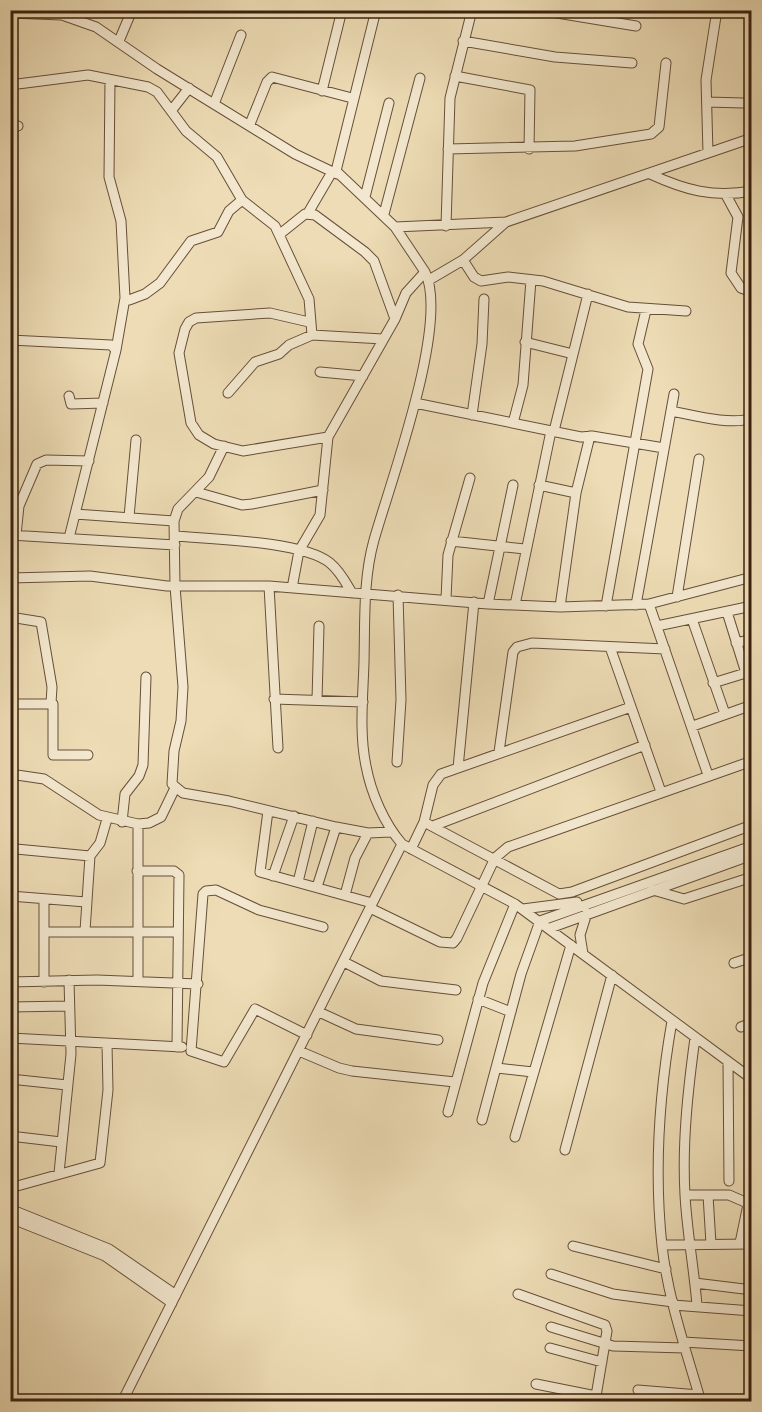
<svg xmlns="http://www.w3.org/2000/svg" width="762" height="1412" font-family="Alegreya,serif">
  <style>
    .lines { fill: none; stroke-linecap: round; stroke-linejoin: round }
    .minor-casing { stroke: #674f39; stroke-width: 11 }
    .minor { stroke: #f3e8cf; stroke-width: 9 }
  </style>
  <rect width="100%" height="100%" fill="#eddcb5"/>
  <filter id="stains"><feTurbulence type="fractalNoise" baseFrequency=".00333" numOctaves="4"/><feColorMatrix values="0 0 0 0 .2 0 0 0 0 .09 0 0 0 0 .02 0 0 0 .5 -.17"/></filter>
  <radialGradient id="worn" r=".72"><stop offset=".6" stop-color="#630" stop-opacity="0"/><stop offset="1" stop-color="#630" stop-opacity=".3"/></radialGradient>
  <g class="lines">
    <!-- minor casing -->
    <g class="minor-casing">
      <path id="minor" d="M376,10l-40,161 59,56 30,45c25,50 -35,211 -51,268 -11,39 -9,82 -10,122 -1,34 -5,71 2,104 5,27 18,57 36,78l113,60 237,175
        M539,10l97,16
        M10,13l52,2 34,12 61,42 138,85 42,20
        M119,41l13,-31
        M463,41l92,16 77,6
        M455,76l75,14 -1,59
        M110,80l-1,97 12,44 4,77 4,2 16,-6 15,-11 31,-42 27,-9 11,-21 13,-11
        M10,85l78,-10 60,12 9,5 29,39 31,26 25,43 33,26 34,73 3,36 71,4
        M322,91l20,-81
        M707,102l36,1
        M214,104l27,-69
        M171,111l18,-23
        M250,124l17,-42 5,-5 80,21
        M10,125l8,1
        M448,149l127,-3 76,-12 8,-7 7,-64
        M708,153l-2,-73 11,-70
        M650,174c35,16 63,24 102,17
        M726,195l12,22 -7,56 10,15 11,4
        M365,197l24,-94
        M308,213l24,-41
        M384,214l36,-136
        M446,226l4,-128 22,-88
        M395,227l111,-5 246,-84
        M280,234l25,-20 10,1 50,37 9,9 21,58
        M463,260l11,17 7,4 27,-4 35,4 85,26 58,4
        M429,280l34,-20 43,-38
        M309,322l-39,-9 -74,5 -7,4 -4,7 -6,24 12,70 8,12 15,9 29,7 85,-14
        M10,340l101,5 5,5 -47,188
        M525,342l48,12
        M116,350l9,-52
        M320,372l43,4
        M228,393l27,-31 24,-8 10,-9 23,-10
        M69,396l2,8 32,-1
        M415,403l166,34 11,-1 72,12
        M671,411c21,4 61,15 81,7
        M472,415l10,-71 2,-45
        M513,423l10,-38 8,-105
        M554,431l34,-137
        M224,446l-15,31 -31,32 -4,12 1,65 8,101 -2,34 -7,30 -2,33 11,9 46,8 107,26 32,6 23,-1
        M539,485l37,8
        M196,492l46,13 10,-1 71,-14
        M75,514l99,7
        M129,517l7,-77
        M10,535l165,10
        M16,535l3,-29 18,-42 9,-4 43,1
        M175,536c36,3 128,5 155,27 10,8 16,20 22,30
        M451,541l74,8
        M10,578l80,-2 77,10h102l219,18 72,3 89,-3 103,-27
        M269,586l9,162
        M292,588l7,-37 21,-36 8,-78 67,-118 11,-26 19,-21
        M677,597l22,-138
        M446,599l2,-44 22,-77
        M488,604l25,-119
        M649,604l59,171
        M515,605l36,-174
        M636,605l38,-211
        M606,606l42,-237 -10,-25 8,-34
        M560,607l16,-114 14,-57
        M727,612l19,61
        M10,617l31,5 11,65 -1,16
        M692,619l33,95
        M657,626l95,-20
        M736,643l16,-4
        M610,647l51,145
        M713,683l36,-11
        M274,699l89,3
        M317,700l2,-74
        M10,704h43v51h35
        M693,726l59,-21
        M499,752l14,-100 4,-5 15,-4 133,6
        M397,762l4,-62 -3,-105
        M458,768l16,-166
        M10,774l34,5 55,36 39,9 11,-1 12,-6 14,-29
        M268,811l-8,61 112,31
        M122,822l3,-28 14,-18 4,-11 3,-88
        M424,822l135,72 13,-2 180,-67
        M433,826l212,-81
        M411,849l13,-27 9,-37 8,-11 190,-67
        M10,851l6,-2 74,7 10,-13 7,-24
        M137,871h37l5,4 -2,172
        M273,876l21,-60
        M298,882l15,-61
        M317,887l19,-60
        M653,890l31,9 68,-22
        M345,895l10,-37 13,-25
        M10,896l76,6
        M370,908l70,34 13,1 4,-5 38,-80 13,-11 244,-86
        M523,909l54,-7
        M550,928l202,-73
        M85,931l5,-75
        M44,932h133
        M583,954l-3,-19 7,-22
        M344,962l37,19 75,9
        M734,963l18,-6
        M138,981v-157
        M10,982l87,-2 101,4
        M44,982v-82
        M478,999l33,13
        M10,1007l59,-1
        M319,1012l37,17 82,11
        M672,1021c-13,74 -18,150 -10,225 6,53 24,104 39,156
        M741,1027l11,-4
        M307,1035l-52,-26 -31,53 -33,-11 12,-157 3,-3 10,-1 43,20 64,17
        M10,1038l172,9
        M695,1038c-7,51 -13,105 -10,157 2,37 9,74 12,110
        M299,1051l40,17 13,3 103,11
        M728,1062l1,119
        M497,1068l36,4
        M10,1079l57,6
        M448,1112l35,-129 32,-79
        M482,1120l39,-146 19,-53 212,-75
        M10,1136l51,6
        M515,1137l56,-192
        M565,1150l47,-175
        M59,1173l12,-119 -2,-74
        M10,1188l90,-25 8,-73 -1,-46
        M685,1195h44l23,10
        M708,1195l3,49
        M10,1209l99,40 67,46
        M10,1218l95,38 67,47
        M740,1243l12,-58
        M662,1245l90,-1
        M573,1246l93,23
        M551,1274l62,20 60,8
        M695,1283l57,7
        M518,1294l87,31 2,6 -12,71
        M673,1305l79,6
        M551,1327l62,19 72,2
        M683,1342l69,4
        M550,1348l52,14
        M536,1384l60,12
        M638,1390l61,5
        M122,1402l280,-558"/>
    </g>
    <!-- minor -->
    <use href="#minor" class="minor"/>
  </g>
  <!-- margin -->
  <rect width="762" height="1412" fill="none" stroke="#eddcb5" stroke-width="36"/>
  <rect x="12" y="12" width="738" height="1388" fill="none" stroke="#3a2010" stroke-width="3"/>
  <rect x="18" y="18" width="726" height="1376" fill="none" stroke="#3a2010" stroke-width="1.5"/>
  <rect width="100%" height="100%" filter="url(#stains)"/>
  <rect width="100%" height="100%" fill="url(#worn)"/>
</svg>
